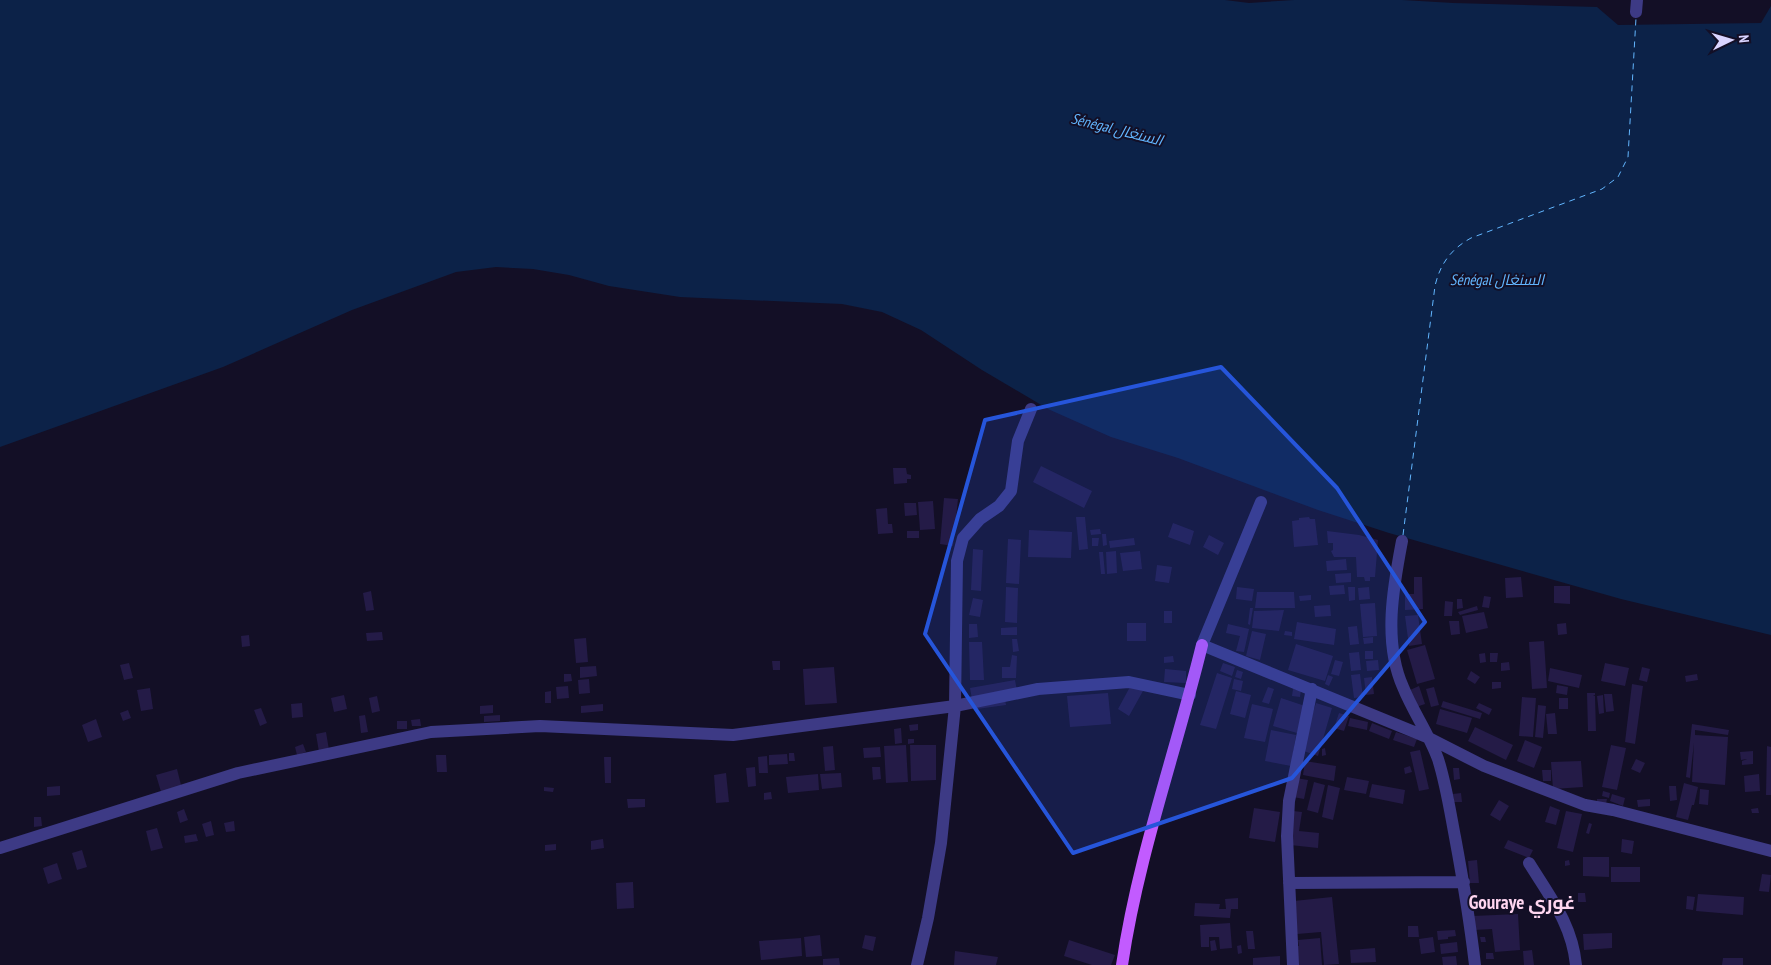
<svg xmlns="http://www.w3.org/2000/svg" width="1771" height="965" font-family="'PT Sans Narrow',Cairo,sans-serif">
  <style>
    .water { fill: #0c2248 }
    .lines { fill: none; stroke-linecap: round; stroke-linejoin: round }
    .ferry { stroke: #62b6ff; stroke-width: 1; stroke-dasharray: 6 5; stroke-linecap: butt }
    .building { fill: #241b47 }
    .street { stroke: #3d3a85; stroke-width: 12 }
    .primary { stroke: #c25bff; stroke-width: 12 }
    .marked { fill: #2655da; fill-opacity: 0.2; stroke: #2655da; stroke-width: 4; stroke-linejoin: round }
    .labels { text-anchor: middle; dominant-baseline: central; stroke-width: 4; stroke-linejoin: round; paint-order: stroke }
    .water-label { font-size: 15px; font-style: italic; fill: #62b6ff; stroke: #130f26 }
    .district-label { font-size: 19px; font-weight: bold; fill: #ffd6f0; stroke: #130f26 }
  </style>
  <rect width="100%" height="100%" fill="#130f26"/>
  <!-- water -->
  <path class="water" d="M0,0h1225l24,3 45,-3h108l51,3 144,4 21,18 143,-2 10,-17v629l-150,-36 -232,-66 -71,-23 -140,-52 -67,-21 -63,-28 -66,-39 -61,-40 -39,-18 -40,-8 -162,-7 -71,-11 -40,-11 -36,-6 -37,-2 -40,5 -104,38 -129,57 -223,80z"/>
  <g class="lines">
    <!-- ferry -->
    <path class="ferry" d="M1403,535l32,-249c5,-22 16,-37 36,-48l131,-49 16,-12 10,-20 8,-139"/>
  </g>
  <!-- building -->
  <path class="building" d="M1041,466l51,25 -8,17 -51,-26z
    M893,468h13l1,6 4,1v4h-4v4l-13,1z
    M944,498l14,1 -5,47 -13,-2z
    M933,501l2,28 -15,1 -2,-28z
    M904,503h12l1,12 -12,1z
    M887,508l1,16h4l1,9 -15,1 -2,-25z
    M1076,517h9l3,32 -9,1z
    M1309,517l1,2h5l3,26 -24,2 -2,-26 7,-1v-2z
    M1173,523l21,8 -4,14 -22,-8z
    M1100,529l1,5 -10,1 -1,-5z
    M1029,530l43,2 -1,26 -43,-1z
    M907,531h12v7h-12z
    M1327,531l32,4 19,5 -3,37h-5v4h-5l-1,-4h-7l-1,-20h-22l-3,-6 2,-1v-7h-5z
    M1102,534h4l1,11 -4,1z
    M1209,535l15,8 -6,12 -15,-8z
    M1092,538h7l-1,8h-6z
    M1134,538l1,7 -25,3 -1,-7z
    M1008,539l13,1 -2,44 -13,-1z
    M973,549l10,1 -2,41 -10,-1z
    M1116,551l1,22 -10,1 -1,-22z
    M1140,551l2,18 -19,2 -3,-18z
    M1099,552h4l2,22h-4z
    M1346,559l1,11 -20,1 -1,-10z
    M1157,565l15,2 -3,16 -14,-2z
    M1351,573v9l-15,1 -1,-9z
    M1414,577h8l1,32 -18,1v-16h9z
    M1521,577l2,20 -17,1 -1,-20z
    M1344,585l1,9 -15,1 -1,-9z
    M1554,586h16v18l-16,-1z
    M1006,587l12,1 -1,35 -12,-1z
    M1237,587l17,2 -2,12 -16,-2z
    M1348,587h7v13l-6,1z
    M1369,587l1,12 -11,1 -1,-12z
    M371,591l3,19 -8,1 -3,-18z
    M1257,592h37l1,16h-40z
    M1311,595v5l-11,1 -1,-5z
    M1484,596l7,1 -2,11 -7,-1z
    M973,598l10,2 -3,17 -11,-2z
    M1457,599h5l1,9 -6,1z
    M1445,601l8,1 -1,14h-8z
    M1375,603l2,33 -14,1 -3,-33z
    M1330,605l1,11 -16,1 -1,-11z
    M1477,606l1,4 -18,5 -2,-3z
    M1250,608h3l-3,17 -2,-1z
    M1284,610l-5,21 -27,-3 2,-17z
    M1164,611h8v12h-8z
    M1484,612l4,16 -22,5 -4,-17z
    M1418,615l4,29 -13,2 -4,-30z
    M1449,621h10l1,13 -9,1z
    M1297,622l39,7 -2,16 -40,-6z
    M1127,623h19v18h-19z
    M1566,623l1,11 -9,1 -1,-11z
    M969,624h8l1,13 -9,1z
    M1228,624l21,5 -5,23 -8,-1 4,-15 -14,-3z
    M1357,626l2,18 -9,1 -2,-18z
    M1017,627v8h-16v-7z
    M1252,631l14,3 -6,26 -14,-4z
    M1285,631l7,1v4l-8,-1z
    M382,632l1,8 -16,1 -1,-8z
    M249,635l1,11 -8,1 -1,-11z
    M1373,637v6l-9,1 -1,-6z
    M586,638l2,24 -12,1 -2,-24z
    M1012,639h5l2,12 -6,1z
    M1544,641l3,47 -15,1 -3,-47z
    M969,642h13l2,38h-14z
    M1296,644l37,12 -8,25 -37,-11z
    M1425,645l10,34 -18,5 -10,-34z
    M1365,651h8v8h-8z
    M1359,652l2,18 -10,1 -2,-18z
    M1485,653l1,9 -6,1 -1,-9z
    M1490,653h8l-1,9h-7z
    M1012,655l5,1 -1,22h-14v-11h8z
    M1173,656l1,6 -10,1v-6z
    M1335,660l8,2 -4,14 -8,-2z
    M1378,660l1,10 -12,1 -1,-10z
    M772,661h8v9h-7z
    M1509,662l1,8 -9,1v-8z
    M129,663l4,15 -9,2 -4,-15z
    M1223,663l12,4 -3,9 -12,-5z
    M1605,663l24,5 -4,18 -24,-5z
    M596,666l1,10 -17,2v-11z
    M834,667l3,36 -32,2 -2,-36z
    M1642,667l8,2 -3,13 -8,-2z
    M1550,668l32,7 -3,13 -31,-7z
    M1165,669l21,2v12l-22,-1z
    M1237,670l6,2 -2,7 -6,-2z
    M1471,671l9,6 -5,7 -8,-5z
    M1217,673l15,5 -16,51 -16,-4z
    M564,674h7l1,7 -8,1z
    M1360,674l3,23 -9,1 -3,-23z
    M1697,674l1,6 -12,2 -1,-6z
    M1328,675l5,2 -4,9 -4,-2z
    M1372,677l2,17 -8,1 -2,-17z
    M589,679l1,14 -11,1 -1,-14z
    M1234,679l9,2 -2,10 -9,-2z
    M1015,680l2,11 -45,8 -2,-11z
    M1492,682h9v6l-9,1z
    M1632,684l11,2 -8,58 -10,-2z
    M1131,685l12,6 -14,25 -11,-7z
    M1557,685l11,2 -1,8 -11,-2z
    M568,686l1,12 -12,1 -1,-12z
    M1419,686l6,18 -9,3 -6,-17z
    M1268,687l6,2 -5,15 -7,-2z
    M1434,687l5,18 -8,2 -5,-18z
    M150,688l3,21 -12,2 -4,-21z
    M1293,689l8,1 -1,7 -8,-1z
    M551,691v12h-6v-11z
    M1236,691l15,4 -6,23 -15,-4z
    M1108,693l3,31 -41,3 -3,-31z
    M1587,693h8v2l-2,1h2l1,35h-8z
    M1604,694h8l2,17 -8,1z
    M344,695l3,14 -13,3 -3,-14z
    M1603,695l1,18 -5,1 -2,-18z
    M377,696l3,15 -8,2 -3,-15z
    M1522,697l14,1 -3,39 -14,-1z
    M1281,698l24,8 -8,27 -24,-7z
    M1559,698h9v11h-9z
    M1005,699l1,6 -29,4 -1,-5z
    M1443,701l39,12 -2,6 -39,-12z
    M302,703l1,14 -11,1 -1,-14z
    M1316,703l16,5 -14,48 -17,-6z
    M1479,703l13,6 -3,6 -13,-7z
    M603,704v7l-22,2v-7z
    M1252,704l21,5 -8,33 -21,-4z
    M493,705v8l-13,1v-8z
    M1538,705l8,1 -3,32 -8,-1z
    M261,708l6,15 -7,3 -6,-16z
    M1440,709l32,9 -5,15 -31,-9z
    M128,710l3,8 -8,3 -3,-8z
    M1339,713l10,3 -5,15 -10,-3z
    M1555,713l2,21h-9l-2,-20z
    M365,715l3,17 -7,1 -2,-17z
    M500,715v6l-16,1v-6z
    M1350,718l18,4 -1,8 -19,-4z
    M96,719l6,18 -14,5 -6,-17z
    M420,719l1,7h-9l-1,-6z
    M397,721h10v8h-10z
    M1372,723l20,8 -3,8 -20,-8z
    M918,724v6l-8,1 -1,-6z
    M1692,724l37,6 -1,5 -33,-5v5l33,2 -3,48 -33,-3 2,-39 -4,35 -4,-1z
    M1475,727l38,18 -7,15 -38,-19z
    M901,728l1,15 -7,1 -1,-15z
    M1271,730l25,5 -5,31 -26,-5z
    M326,732l3,18 -10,2 -3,-18z
    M1396,732l21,7 -3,8 -21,-7z
    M908,739h6v4l-6,1z
    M1525,740l17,7 -8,21 -17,-7z
    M303,744l3,8 -9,3 -2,-8z
    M906,745l2,37 -22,1 -2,-37z
    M910,745h26v35l-25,1z
    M1611,745l15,3 -9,42 -15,-3z
    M833,746l2,24 -10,1 -2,-24z
    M1767,746l4,1v48h-5z
    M880,747l1,10 -17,1 -1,-10z
    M1325,748l1,7 -4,1v-7z
    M1420,750l9,39 -10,2 -9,-39z
    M1753,751v13l-11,1v-4l5,-2 -6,1 -1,-8z
    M789,753h5l1,8h-6z
    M787,754l1,10 -19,1v-10z
    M436,755h10l1,17h-10z
    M767,756l1,17h-9l-1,-16z
    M604,757h7v26h-6z
    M1636,759l9,4 -5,10 -9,-4z
    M1305,761l31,5 -2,15 -31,-6z
    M1581,761l2,26 -30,2 -2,-27z
    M1410,766l2,6 -7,2 -1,-6z
    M755,767l1,19 -8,1 -2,-19z
    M872,767h8l1,12 -8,1z
    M1453,768h6l1,11 -6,1z
    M177,769l5,20 -20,6 -6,-20z
    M1542,770h9v11h-8z
    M726,773l3,29 -13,1 -2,-28z
    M841,773l1,14 -20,2 -2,-15z
    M818,774l1,16 -31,3 -2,-16z
    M1759,774l1,17 -15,1 -1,-16z
    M1347,777l22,4 -3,13 -22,-4z
    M1296,778l12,2 -4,19 -11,-2z
    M1314,782l11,3 -7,28 -11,-3z
    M1684,783l14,4 -4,18h-2l-4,15 -12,-3z
    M1372,784l33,6 -2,14 -34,-7z
    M1328,785l12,3 -7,32 -11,-3z
    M60,786v9l-13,1v-9z
    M1669,786h7l1,14 -7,1z
    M544,787l10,1 -1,4 -9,-1z
    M1700,789l9,1 -1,15 -9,-1z
    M1603,791l7,2 -1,5 -7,-2z
    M771,792l1,7 -8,1v-7z
    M1461,793l1,9h-8l-1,-8z
    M1612,794l13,4 -2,8 -13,-5z
    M627,799h18v8l-17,1z
    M1597,799h10l-1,5 -9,-1z
    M1650,799v7l-12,1 -1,-7z
    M1499,800l10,6 -9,15 -10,-6z
    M1550,806l10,4 -4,15 -11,-3z
    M1254,808l26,4 -5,30 -26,-4z
    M1758,808l1,5h-7l-1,-4z
    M184,809l4,11 -8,3 -3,-11z
    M1293,811l9,1 -3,19 20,2 -1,15 -28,-3z
    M1566,811l16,3 -9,38 -16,-4z
    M34,817h7l1,9 -8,1z
    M211,821l3,14 -8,2 -4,-13z
    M234,821l1,10 -9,1 -2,-9z
    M1589,823l3,1 -3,10 -3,-1z
    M157,828l6,20 -12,3 -5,-20z
    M196,834l2,7 -13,2 -1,-7z
    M603,839l1,9 -13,2v-9z
    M1622,839l12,2 -2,13 -11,-2z
    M1508,840l25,10 -4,8 -25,-10z
    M556,844v6l-11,1v-6z
    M82,850l5,17 -10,3 -5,-17z
    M1583,857h26v20l-26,-1z
    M1477,860l2,23h-9l-2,-22z
    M1569,860l1,5 -5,1v-5z
    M57,863l5,16 -14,5 -5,-16z
    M1611,867h29v15h-29z
    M1762,874l9,1 -2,17 -10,-1z
    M633,882l1,26 -17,1 -1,-26z
    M1578,893h7l1,9h-8z
    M1698,894l46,3 -1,18 -47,-4z
    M1687,896l8,1 -2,13 -7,-1z
    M1332,897l7,67 -15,1 -3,-33 -24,2 -3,-33z
    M1238,898v11h-7l-1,9 -36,-2 1,-13 25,1 -1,5h7l-1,-10z
    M1518,914l2,36 -25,2 -3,-23 -18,1 -1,-14z
    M1230,923l2,25 -12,1 -1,-12h-10v10h-8l-1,-22z
    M1408,926h10l1,11h-11z
    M1455,930l1,6 -8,1v2l-10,1 -1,-9z
    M1246,931h7l2,18h-7z
    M1612,933v15l-28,2 -1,-16z
    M820,935l2,21 -16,1 -2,-20z
    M865,935l11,2 -3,14 -11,-3z
    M1433,937l2,15 -14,2 -2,-15z
    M1480,937h5l1,5h-5z
    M801,938l1,18 -41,4 -2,-19z
    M1320,938l2,27h-25l-2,-19h4l-1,-6z
    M1069,940l46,15 -4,10h-19l-28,-9z
    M1215,940l2,10 -6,1 -1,-10z
    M1457,942l1,10 -17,2 -1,-10z
    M1241,945l1,8 -4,1 -1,-8z
    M1375,948l1,14 -25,1 -1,-13z
    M1532,950l2,15h-10l-1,-14z
    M955,951l43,6 -2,8h-42z
    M1486,953h7l1,6h-8z
    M1280,956v9h-27v-7z
    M1456,956l1,9h-14l-1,-8z
    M839,958l1,7h-17v-6z
    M1723,958h20v7h-21z"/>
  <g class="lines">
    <!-- street -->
    <path class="street" d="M1636,12l1,-12
      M1261,502l-59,143 227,93 55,28 101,39 28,5 158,41
      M1402,541c-9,47 -19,101 1,146 10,25 26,47 35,72 8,25 12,52 17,78 8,43 15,85 20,128
      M0,848l238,-75 193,-41 109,-6 193,9 222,-29 83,-17 91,-7 61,13
      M1529,863c21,34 43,61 47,102
      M1289,883l175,-1
      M917,965l11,-47 13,-75 14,-137 2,-145 6,-23 17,-19 19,-13 12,-15 7,-50 13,-32
      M1293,965l-6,-129 2,-35 23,-112"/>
    <!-- primary -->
    <path class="primary" d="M1122,965c16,-109 54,-213 80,-320"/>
  </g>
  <!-- marked area -->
  <path class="marked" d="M1221,367l116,121 88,134 -133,156 -219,75 -148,-219 60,-214z"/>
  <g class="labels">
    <!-- water labels -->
    <g class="water-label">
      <text transform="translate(1117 129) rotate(14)">Sénégal السنغال</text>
      <text x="1497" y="279">Sénégal السنغال</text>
    </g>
    <!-- district labels -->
    <g class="district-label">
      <text x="1522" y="902">Gouraye غوري</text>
    </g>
  </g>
  <!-- north arrow -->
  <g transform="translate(1731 40) rotate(85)" stroke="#130f26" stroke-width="4" paint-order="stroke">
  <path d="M0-4L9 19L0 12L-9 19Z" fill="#d9d4ff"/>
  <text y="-8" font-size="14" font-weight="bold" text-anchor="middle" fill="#d9d4ff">N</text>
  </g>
</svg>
